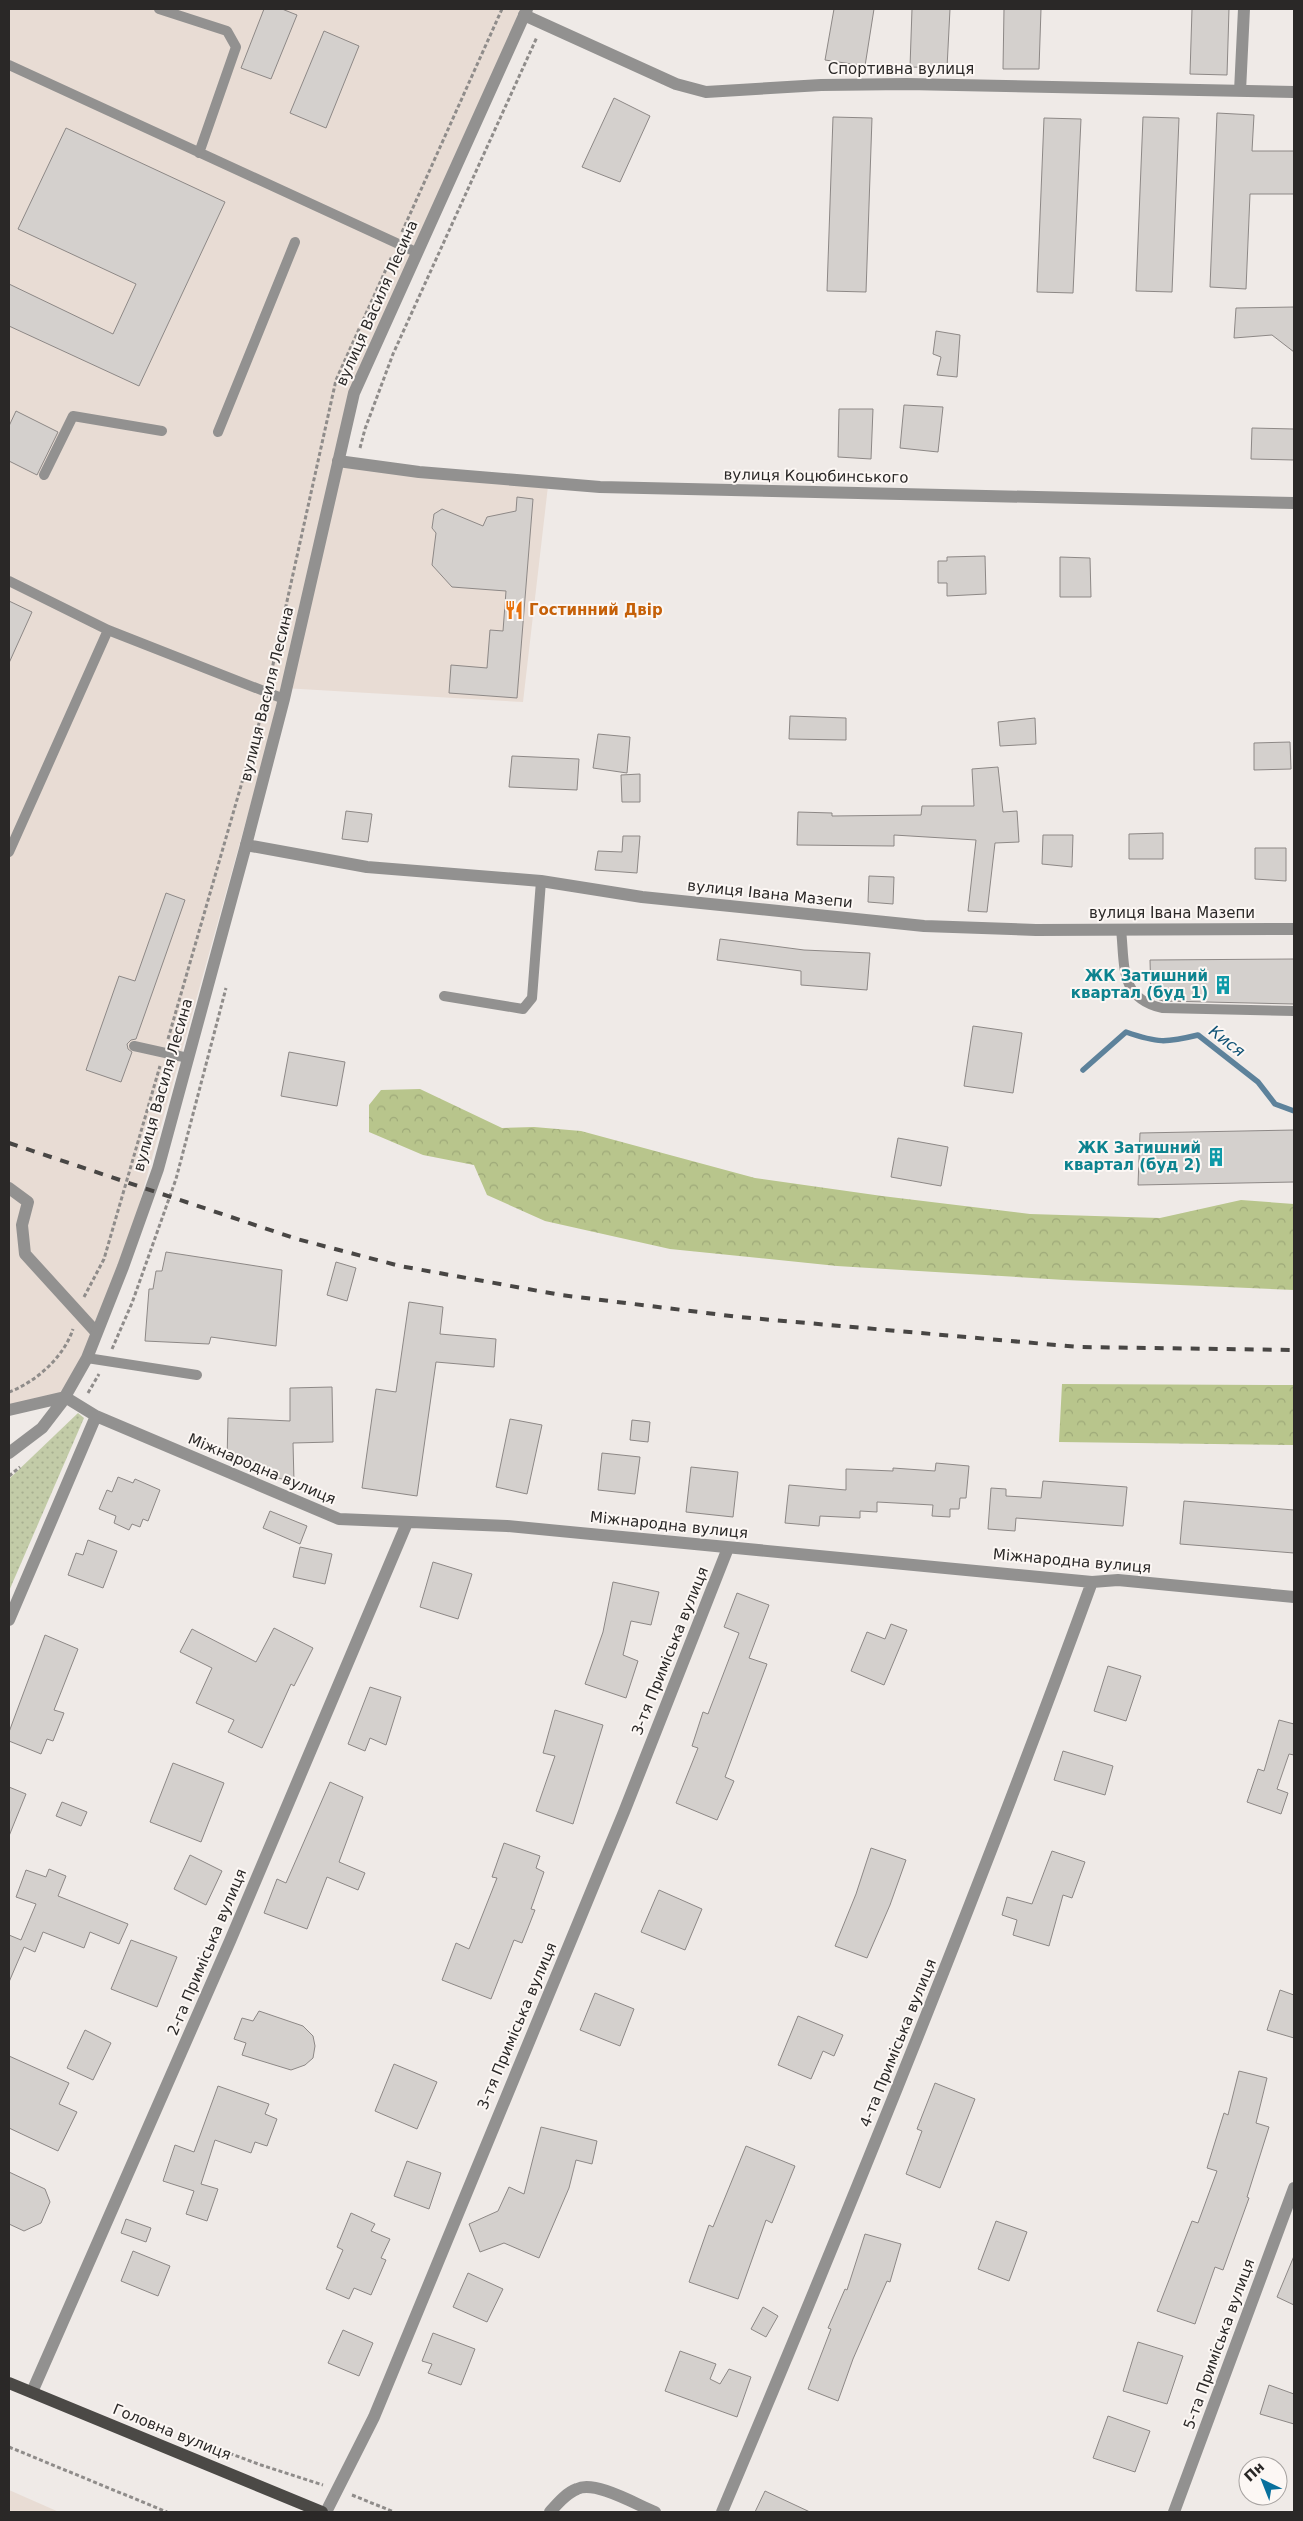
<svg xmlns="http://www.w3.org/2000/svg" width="1303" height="2521" font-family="'DejaVu Sans',sans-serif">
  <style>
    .built { fill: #e8dcd4 }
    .grass { fill: url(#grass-dots) }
    .forest { fill: url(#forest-crowns) }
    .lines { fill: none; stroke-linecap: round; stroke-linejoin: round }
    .stream { stroke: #5d829b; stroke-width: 5.5 }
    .building { fill: #d4d0cd; stroke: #8d8886 }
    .path { stroke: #8f8c8a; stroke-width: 3; stroke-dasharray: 4 2.5; stroke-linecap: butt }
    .service { stroke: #929190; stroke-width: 10 }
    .minor { stroke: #929190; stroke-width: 12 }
    .tertiary { stroke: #929190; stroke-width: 12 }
    .primary { stroke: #4b4946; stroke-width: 12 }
    .rail { stroke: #484644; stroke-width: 4; stroke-dasharray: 9 9; stroke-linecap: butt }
    .labels { text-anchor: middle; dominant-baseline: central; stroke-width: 4; stroke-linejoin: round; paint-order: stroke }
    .street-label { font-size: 15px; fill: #2a2827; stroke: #fcf7f4 }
    .food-label { font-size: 15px; font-weight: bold; fill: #c56008; stroke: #fcf7f4; text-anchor: start }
    .culture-label { font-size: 15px; font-weight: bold; fill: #0d838f; stroke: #fcf7f4; text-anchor: end }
    .water-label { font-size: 16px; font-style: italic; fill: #105376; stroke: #fcf7f4 }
  </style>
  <defs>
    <pattern id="grass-dots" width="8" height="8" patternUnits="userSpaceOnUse" patternTransform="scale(1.25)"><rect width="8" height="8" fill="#c2cba7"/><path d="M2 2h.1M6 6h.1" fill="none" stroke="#a7ae90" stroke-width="1.8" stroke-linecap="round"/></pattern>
    <pattern id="forest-crowns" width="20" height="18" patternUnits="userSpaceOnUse" patternTransform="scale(1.25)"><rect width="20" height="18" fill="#b8c58c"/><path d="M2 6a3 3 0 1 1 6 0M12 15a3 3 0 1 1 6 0" fill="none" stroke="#9ea979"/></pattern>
  </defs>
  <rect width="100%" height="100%" fill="#efeae7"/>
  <!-- built -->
  <path class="built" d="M9,9h514l-172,383 -17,73 214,21 -25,216 -240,-14 -161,578 -58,130 -55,12z
    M9,2490l50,22h-50z"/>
  <!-- grass -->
  <path class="grass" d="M78,1413l6,5 -75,173v-112z"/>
  <!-- forest -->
  <path class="forest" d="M420,1089l82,39 32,-1 47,4 174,47 127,18 148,18 130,4 81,-18 53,4v86l-229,-10 -228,-14 -167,-17 -125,-28 -58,-26 -13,-30 -51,-10 -54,-23v-27l12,-15z
    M1062,1384l232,1v60l-235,-3z"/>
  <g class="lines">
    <!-- stream -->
    <path class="stream" d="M1083,1070l43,-38c32,11 39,11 72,3l60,47 17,22 19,7"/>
  </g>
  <!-- building -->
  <path class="building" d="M264,9h18l15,6 -26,64 -30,-11z
    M834,9h40l-9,57 -40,-6z
    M912,9h38l-3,59 -37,-1z
    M1004,9h37l-2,60h-36z
    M1192,9h37l-2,66 -37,-1z
    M324,31l35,15 -33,82 -36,-15z
    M614,98l36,18 -30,66 -38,-15z
    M1217,113l37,2 -2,36h42v43h-44l-4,95 -36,-2z
    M833,117l39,1 -6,174 -39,-1z
    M1143,117l36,1 -7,174 -36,-1z
    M1044,118l37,1 -8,174 -36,-1z
    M66,128l159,74 -86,184 -130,-60v-42l104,50 23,-50 -118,-55z
    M1294,307v45l-22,-17 -38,3 2,-30z
    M936,331l24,4 -3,42 -20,-2 4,-18 -8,-3z
    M904,405l39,2 -5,45 -38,-4z
    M839,409h34l-2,50 -33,-2z
    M16,411l42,21 -21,43 -28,-14v-35z
    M1252,428l42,1v31l-43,-1z
    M517,497l16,2 -16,199 -68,-5 2,-28 36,3 3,-38 13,1 3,-40 -54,-4 -20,-22 4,-32 -4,-5 2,-14 8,-5 41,17 4,-9 29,-6z
    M985,556l1,38 -39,2v-13h-9v-22h9v-4z
    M1060,557l30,1 1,39h-31z
    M9,601l23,11 -23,51z
    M790,716l56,2v22l-57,-1z
    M1035,718l1,26 -36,2 -2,-24z
    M598,734l32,3 -3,36 -34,-5z
    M1290,742l1,27 -37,1v-27z
    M512,756l67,3 -2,31 -68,-3z
    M998,767l5,45 14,-1 2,31 -24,1 -8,69 -19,-1 8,-71 -82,-5v11l-97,-1 1,-33 34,1v3l89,-1 1,-9h52l-2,-37z
    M640,774v28h-18l-1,-27z
    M346,811l26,3 -4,28 -26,-3z
    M1163,833v26h-34v-25z
    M1043,835h30l-1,32 -30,-3z
    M623,836h17l-3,37 -42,-3 3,-19 24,1z
    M1255,848h31v33l-31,-2z
    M869,876l25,1 -1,27 -25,-2z
    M166,893l19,7 -49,139 -5,1 -4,4 1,5 4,3 -11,30 -35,-12 33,-94 16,5z
    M720,939l84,11 66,3 -3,37 -66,-5v-14l-84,-11z
    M1294,959v45l-131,-3 -12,-4 -1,-37z
    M973,1026l49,7 -9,60 -49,-7z
    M289,1052l56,10 -8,44 -56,-10z
    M1294,1130v52l-156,3 2,-52z
    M898,1138l50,9 -7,39 -50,-9z
    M166,1252l116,18 -6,76 -65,-9 -2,7 -64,-3 4,-52h4l3,-18h6z
    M336,1262l20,6 -9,33 -20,-6z
    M409,1302l34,5 -3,27 56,5 -2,28 -58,-5 -19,134 -55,-8 14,-99 20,3z
    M332,1387l1,55 -40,1 1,39 -24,-6 -43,-16 1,-42 62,3v-33z
    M510,1419l32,6 -15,69 -31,-7z
    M632,1420l18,2 -2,20 -18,-2z
    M602,1453l38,4 -5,37 -37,-4z
    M936,1463l33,3 -3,32h-6l-1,11h-9v8l-18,-1 1,-11 -56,-3v10l-17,-1v7l-40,-2 -1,10 -34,-3 4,-38 57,5v-21l47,2v-3l42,3z
    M691,1467l47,5 -5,45 -47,-5z
    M118,1477l15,6 2,-4 25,11 -12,31 -5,-2 -3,8 -8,-3 -3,6 -15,-7 2,-7 -17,-7 8,-19 5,2z
    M1043,1481l84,6 -4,39 -107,-8 -1,13 -27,-2 3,-41 15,1v7l35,2z
    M1184,1501l110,9v43l-114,-9z
    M270,1511l37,15 -7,18 -37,-16z
    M88,1540l29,11 -14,37 -35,-13 8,-22 7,2z
    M300,1547l32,7 -7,30 -32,-7z
    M433,1562l39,12 -14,45 -38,-12z
    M613,1582l46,10 -8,33 -20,-4 -8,34 15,6 -12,37 -41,-14 18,-52z
    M737,1593l32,12 -20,53 18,6 -42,113 9,4 -17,39 -41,-17 22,-55 -6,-2 11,-34 5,2 31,-81 -15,-6z
    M891,1624l16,6 -23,55 -33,-14 16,-39 18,7z
    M274,1628l39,20 -19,38 -3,-2 -29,64 -34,-16 6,-12 -38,-17 16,-35 -32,-16 12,-23 64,33z
    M45,1635l33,14 -24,61 10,3 -11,28 -6,-2 -6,15 -32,-13v-9z
    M1108,1666l33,10 -15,45 -32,-10z
    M370,1687l31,10 -15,48 -16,-7 -5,13 -17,-7z
    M555,1710l48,15 -30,99 -37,-13 19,-55 -12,-3z
    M1279,1720l15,4v31l-5,-1 -12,35 11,4 -7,21 -34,-12 11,-33 6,2z
    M1063,1751l50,15 -8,29 -51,-15z
    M173,1763l51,20 -23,59 -51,-20z
    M330,1782l33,15 -24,65 26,11 -7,17 -31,-13 -20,52 -43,-16 13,-34 9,4z
    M9,1787l17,7 -17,42z
    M62,1802l25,10 -6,14 -25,-10z
    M504,1843l36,13 -4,12 8,4 -13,37 4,1 -13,33 -8,-3 -23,59 -49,-19 14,-37 13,6 28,-71 -5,-1z
    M871,1848l35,12 -16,45 -23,53 -32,-12 21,-52z
    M1052,1851l33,11 -13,36 -9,-3 -14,51 -36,-11 4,-15 -15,-5 5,-18 25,7z
    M190,1855l32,16 -16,34 -32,-16z
    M49,1869l17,7 -8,20 70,28 -9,20 -29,-12 -6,16 -41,-16 -8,20 -11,-5 -15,35v-47l12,5 15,-36 -20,-7 10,-27 20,7z
    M659,1890l43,19 -17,41 -44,-18z
    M131,1940l46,17 -20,50 -46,-18z
    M1280,1990l14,5v43l-27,-8z
    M595,1993l39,16 -14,37 -40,-16z
    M259,2011l44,15 10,10 2,10 -2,12 -8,7 -14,5 -49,-15 4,-12 -12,-4 8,-21 11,3z
    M798,2016l45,19 -9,21 -11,-5 -12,28 -33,-14z
    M85,2030l26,13 -18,37 -26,-12z
    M9,2056l60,27 -10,21 18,8 -19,39 -49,-23z
    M394,2064l43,18 -20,47 -42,-18z
    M1239,2071l28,7 -11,45 13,4 -22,70 2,1 -26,72 -8,-3 -20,57 -38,-13 35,-90 6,2 19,-52 -10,-3 17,-55 4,2z
    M935,2083l40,16 -35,89 -34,-14 16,-43 -5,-2z
    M218,2086l51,18 -4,10 12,5 -10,27 -12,-4 -4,11 -36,-13 -14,44 17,5 -11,32 -21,-7 8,-23 -31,-10 12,-36 19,7z
    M541,2127l56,14 -5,23 -16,-4 -7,28 -30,70 -35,-15 -24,9 -11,-28 29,-13 11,-24 15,7z
    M746,2146l49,20 -23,57 -6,-3 -28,79 -49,-17 20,-57 4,2z
    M407,2161l34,12 -12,36 -35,-13z
    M9,2172l36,17 5,13 -9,21 -17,8 -15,-7z
    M351,2213l24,11 -4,7 19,8 -9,19 5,2 -15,35 -17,-7 -5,11 -23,-10 17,-39 -6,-3z
    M126,2219l25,9 -5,14 -25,-9z
    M996,2221l31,11 -18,49 -31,-12z
    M865,2234l36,10 -11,38 -3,-1 -34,78 -15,42 -30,-12 23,-60 -3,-1 17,-39 2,1z
    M133,2251l37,15 -12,30 -37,-15z
    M1294,2256v49l-17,-8z
    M468,2273l35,16 -16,33 -34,-15z
    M763,2307l15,9 -12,21 -15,-8z
    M343,2330l30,13 -14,33 -31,-13z
    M433,2333l42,16 -14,36 -33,-12 4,-9 -10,-3z
    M1138,2342l45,14 -16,48 -44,-13z
    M680,2351l36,13 -6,15 10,5 9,-15 22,8 -14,40 -72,-26z
    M1269,2385l25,9v30l-34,-10z
    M1108,2416l42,15 -15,41 -42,-14z
    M765,2491l45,21h-55z"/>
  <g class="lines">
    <!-- path -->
    <path class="path" d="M402,232l100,-223
      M360,448l5,-19 28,-75 144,-317
      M270,678l66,-298 56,-124
      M168,1039l96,-333
      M84,1297l20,-38 56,-193
      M112,1349l20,-46 44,-124 50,-191
      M9,1392c27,-10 55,-35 64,-63
      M88,1393l11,-19
      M9,1476l11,-9
      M199,2442l62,23 62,20
      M9,2447l158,65
      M352,2495l42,17"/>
    <!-- service -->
    <path class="service" d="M159,9l68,22 9,16 -37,106
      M9,65l407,187
      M218,432l77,-190
      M44,475l29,-59 89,15
      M9,581l99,49 176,69
      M9,852l99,-222
      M1121,929c4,37 -2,69 41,79l132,3
      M444,996l79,13 9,-11 9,-117
      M134,1046l54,12
      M87,1358l110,17"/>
    <!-- minor -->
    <path class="minor" d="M524,15l152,69 30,8 115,-7 86,-1 387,8
      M1240,91l4,-82
      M338,461l81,11 181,15 694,16
      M246,845l121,22 174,14 101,16 282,29 112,4 258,-1
      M9,1188l19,14 -6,23 3,29 71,78
      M65,1397l31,19 243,103 168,7 585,56 26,-2 176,17
      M9,1620l87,-204
      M32,2392l198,-451 177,-418
      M326,2512l48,-95 250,-605 104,-264
      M550,2512c7,-8 16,-19 27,-23 18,-9 60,16 78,23
      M722,2512c130,-308 256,-617 370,-930
      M1174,2512l120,-324"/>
    <!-- tertiary -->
    <path class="tertiary" d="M9,1410l56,-13
      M9,1453l33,-25 20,-26 25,-44 36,-91 35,-98 88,-324 38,-146 70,-306 173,-384"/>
    <!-- primary -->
    <path class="primary" d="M9,2383l313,129"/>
    <!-- rail -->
    <path class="rail" d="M9,1143l288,96 103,27 161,29 178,22 340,30 215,3"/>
  </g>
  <!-- icons -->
  <defs>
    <g id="restaurant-bare" transform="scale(1.5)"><path d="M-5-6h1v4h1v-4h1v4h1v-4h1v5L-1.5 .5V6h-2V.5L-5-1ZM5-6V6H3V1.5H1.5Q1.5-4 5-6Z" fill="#e8710a" stroke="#fcf7f4" stroke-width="2.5" paint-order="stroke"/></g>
    <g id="building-bare" transform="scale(1.5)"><path d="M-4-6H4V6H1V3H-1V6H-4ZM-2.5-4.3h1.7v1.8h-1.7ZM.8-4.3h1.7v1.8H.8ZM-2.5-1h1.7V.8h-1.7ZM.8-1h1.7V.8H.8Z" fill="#0f9aa8" stroke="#fcf7f4" stroke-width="2.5" paint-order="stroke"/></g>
  </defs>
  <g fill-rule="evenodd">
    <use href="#restaurant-bare" x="514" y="610"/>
    <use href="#building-bare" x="1223" y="985"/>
    <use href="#building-bare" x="1216" y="1157"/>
  </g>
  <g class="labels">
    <!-- street labels -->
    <g class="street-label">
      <text x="901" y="69">Спортивна вулиця</text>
      <text transform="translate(377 303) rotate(-66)">вулиця Василя Лесина</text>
      <text transform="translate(816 476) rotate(1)">вулиця Коцюбинського</text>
      <text transform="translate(267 694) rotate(-76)">вулиця Василя Лесина</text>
      <text transform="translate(770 894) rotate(6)">вулиця Івана Мазепи</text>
      <text x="1172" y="913">вулиця Івана Мазепи</text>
      <text transform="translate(163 1085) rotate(-74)">вулиця Василя Лесина</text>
      <text transform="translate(262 1469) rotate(23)">Міжнародна вулиця</text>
      <text transform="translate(669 1525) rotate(6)">Міжнародна вулиця</text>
      <text transform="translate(1072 1561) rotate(5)">Міжнародна вулиця</text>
      <text transform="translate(670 1651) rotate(-68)">3-тя Приміська вулиця</text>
      <text transform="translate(207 1952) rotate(-67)">2-га Приміська вулиця</text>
      <text transform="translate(517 2026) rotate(-67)">3-тя Приміська вулиця</text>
      <text transform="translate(898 2043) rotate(-68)">4-та Приміська вулиця</text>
      <text transform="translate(1219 2344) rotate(-70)">5-та Приміська вулиця</text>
      <text transform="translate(172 2432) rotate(22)">Головна вулиця</text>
    </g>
    <!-- food labels -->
    <g class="food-label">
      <text x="529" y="610">Гостинний Двір</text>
    </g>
    <!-- culture labels -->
    <g class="culture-label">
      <text x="1208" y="976">ЖК Затишний<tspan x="1208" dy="17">квартал (буд 1)</tspan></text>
      <text x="1201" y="1148">ЖК Затишний<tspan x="1201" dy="17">квартал (буд 2)</tspan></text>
    </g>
    <!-- water labels -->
    <g class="water-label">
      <text transform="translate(1227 1041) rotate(37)">Кися</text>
    </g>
  </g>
  <!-- border -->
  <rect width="1303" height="2521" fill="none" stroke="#2a2827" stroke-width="20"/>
  <!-- north arrow -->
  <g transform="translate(1263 2481) rotate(317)"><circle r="24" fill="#fcf7f4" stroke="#a8a4a2"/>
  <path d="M0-4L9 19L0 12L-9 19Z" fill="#08709d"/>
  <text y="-8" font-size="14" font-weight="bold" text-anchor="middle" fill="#2a2827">Пн</text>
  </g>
</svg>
